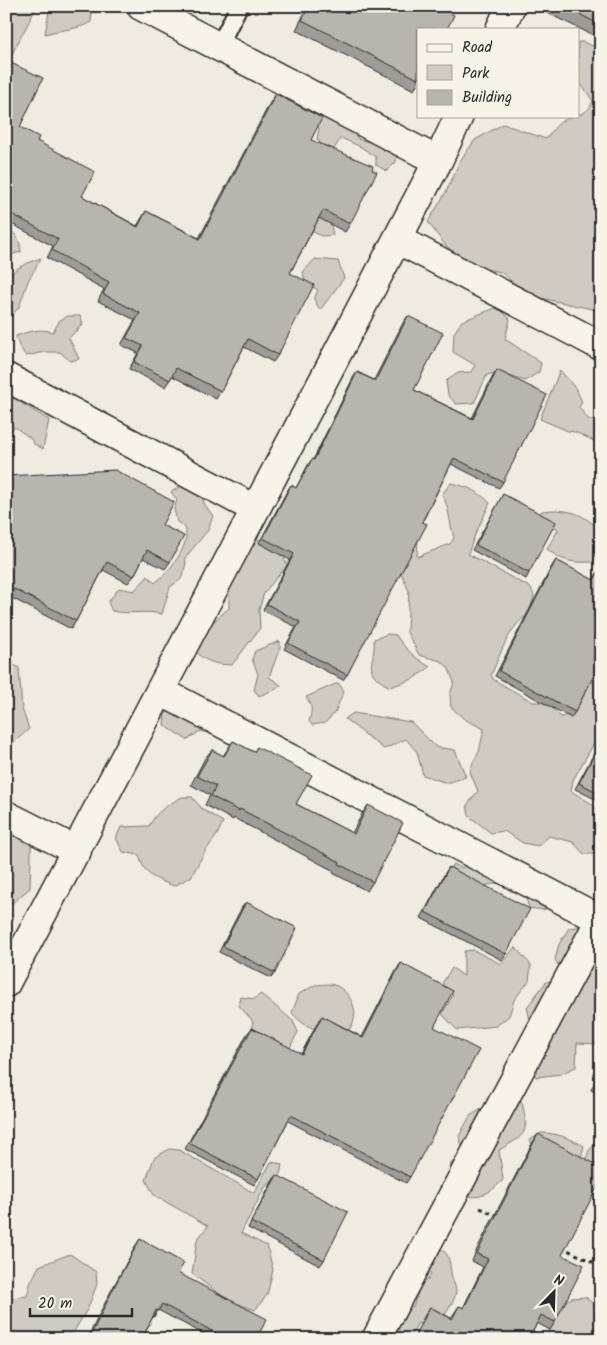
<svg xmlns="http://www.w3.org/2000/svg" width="607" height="1345" font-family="Kalam,sans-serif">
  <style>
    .green { fill: #cfcbc2; stroke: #7d7b76 }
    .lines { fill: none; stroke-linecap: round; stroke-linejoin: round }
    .service-casing { stroke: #2b2b2b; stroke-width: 20 }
    .minor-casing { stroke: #2b2b2b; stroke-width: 31 }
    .path { stroke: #2b2b2b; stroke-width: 3; stroke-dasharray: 4 4; stroke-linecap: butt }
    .service { stroke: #f7f3e8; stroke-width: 16 }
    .minor { stroke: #f7f3e8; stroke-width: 28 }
    .wall { fill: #9e9c96; stroke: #2b2b2b }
    .building { fill: #b8b5ae; stroke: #2b2b2b }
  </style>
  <rect width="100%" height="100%" fill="#efebe0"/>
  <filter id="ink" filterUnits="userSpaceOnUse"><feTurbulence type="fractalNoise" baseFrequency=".02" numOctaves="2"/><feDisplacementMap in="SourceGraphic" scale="10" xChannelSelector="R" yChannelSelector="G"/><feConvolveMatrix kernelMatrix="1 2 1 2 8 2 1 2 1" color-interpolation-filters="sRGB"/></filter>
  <g filter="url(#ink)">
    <!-- green -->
    <path class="green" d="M6,6h31l-26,50 -5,1z
      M50,6h34l8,5 -1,11c-13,8 -30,7 -46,12z
      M578,42h5l18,7v262l-74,-16 -26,-23 -31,-6 -25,-21 -17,-23 18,-30 14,-31 15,-21 28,-16 43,15c5,-6 10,-14 16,-18 14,-8 24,-3 31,-20l-15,-21z
      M317,97l36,34 5,8 27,7 12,5 -1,11 -9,9 -11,-6v-8l-15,-10 -20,-9 -7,11 -13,-5 -4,-5 2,-10 -3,-8 -11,-5 -7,-12z
      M308,195l22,25 3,15 -12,1 -18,-10z
      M6,227c11,7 14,13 15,25l-15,4z
      M41,258l-13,23 -9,26 -13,15c0,-42 -6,-50 35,-64z
      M315,259l23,2 6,17 -24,32 -6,-11 4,-9 -13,-8 -2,-10z
      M498,307l12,12 -5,20 36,24 -2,9 -14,9 -27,-9 -11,3 -13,28 -18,1 -8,-9 -2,-14 12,-8 13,-1 4,-7 -22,-13 1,-19 8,-12z
      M68,316h12l3,8 -14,14 10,21 -9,2 -10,-9h-16l-18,4 -7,-10 -3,-10c14,-5 23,-8 37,-4l7,-12z
      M560,370l16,19 6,13 -3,5 9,12 13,3v27l-9,-9 -17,-8 -7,-1 -28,-12z
      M6,386l9,5 6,12 28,17 -6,29 -9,-5 -4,-6 -15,-11 -9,6z
      M451,483c17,4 26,7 39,20l-16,34 -6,17 63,34 3,8 -5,18c-21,13 -28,40 -38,61l3,5 39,22h8l9,4 11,11 12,-4 18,-43h10v61l-28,49 -2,11 21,13 9,11v36l-4,3h-13l-11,-12 -24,-6 -11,10 -15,-3 -19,-12 -13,2 -22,-17 -2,-11 11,-14 -8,-19 3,-10 6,-10 5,-23 -20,-10 -13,-12 -1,-12 4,-13 -6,-15 -7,-6 -22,-6 -12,-23 2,-41 -8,-18 -36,-1 53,-34 -1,19 33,-13 4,-6c-5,-16 -4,-29 -12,-44z
      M183,485l17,7 5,13 8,11 -5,14 -23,28 1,5 -3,12 -3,5 -10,7 -8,27c-17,-4 -33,1 -50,-3l-4,-9 11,-14 15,3 14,-15 7,7c14,-11 36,-37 30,-56l-8,-5 -3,-13 3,-9 -6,-8z
      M553,510c24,1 29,5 48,20l-4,22 -4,10c-19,1 -31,0 -46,-13l11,-19 -7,-9 -14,-6 5,-4z
      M260,539l19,6 8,20 -23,28 -5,17 1,18 -28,37c-22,-1 -30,-4 -43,-22l40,-35v-10l-4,-35 12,-13z
      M388,634l8,1c9,14 19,23 34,32l-17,12 -23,8c-30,-16 -14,-23 -16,-48z
      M280,641v7l-11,29 12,8 -5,4 -17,7 -5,-6 4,-16 -6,-15 3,-8z
      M6,660l13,8 3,41 7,20 -17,15 -6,-1z
      M338,683l6,8 -9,21 -10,11 -13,2 -3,-4c3,-10 4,-15 -3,-24z
      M173,709l44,27 -17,-5 -13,9 -23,-15 1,-11z
      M353,713l58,9 25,25 19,3 11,27 -19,6 -24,-8 -6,-23 -11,-13 -22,10 -39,-30z
      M182,797h10l10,12 21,13 -6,13 -13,18 -13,24 -17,9c-20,-8 -29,-9 -35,-31l-16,-3 -7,-14 5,-11 28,-1c8,-15 18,-21 33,-29z
      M6,808l26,14 -2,66 -20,17h-4z
      M480,843l22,8 45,54 -3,5 -15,-2 -5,-16 -13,-1 -13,-8 -14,3 -33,-18 1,-3 2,-1 7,4 12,-4z
      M601,920v124l-24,-1 -1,24 -16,7 -23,3 -14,-8 10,-35 -6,-27 19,-25 20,-5 -11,-17 4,-16 10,-16 15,-2z
      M515,947l16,18 -2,16 -15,19 -5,16 -13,10 -39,4 -15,-16 11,-19 -9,-6 -1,-7 9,-14 12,8v-25l9,-1 28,14z
      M315,985c6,0 14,-2 19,0 26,9 30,51 -3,51 -4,-1 -10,-4 -14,-6 -12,-5 -16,-7 -25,-17l7,-19z
      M261,994l32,27 5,11 -12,23 -32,-22 -2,-13 -13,-14 2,-9 13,2z
      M504,1099l18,3c7,32 5,32 -23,48l4,30c-22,21 -33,23 -55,2l3,-19 11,-7 13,-2 -13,-8 -3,-10 11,-20 16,-10z
      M541,1133c17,0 28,5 43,13l-4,16 -44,-10 -6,-12z
      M601,1142v16l-6,14 -9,-10c1,-11 4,-15 15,-20z
      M169,1149l10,1 75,43 17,-31 11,2 -2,12 -15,11 -24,46 26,13 6,24 -6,25 -12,15 -27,-10 -36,-26 5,-34 11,-14 -54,-31 -8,-15 8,-22z
      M431,1244c21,8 17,15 21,33 1,7 6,11 3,19 -3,10 -12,21 -18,30l-4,3 -15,-6 -9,16h-31l26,-37 9,5 7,-20 4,-7h4l3,-7 -9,-7z
      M70,1254l26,18 1,12 -9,24 -15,25 -34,4 -3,2h-30v-36l7,-5 14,-2 3,-12 9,-18z
      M586,1297l15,16v22l-3,4h-53l17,-35 9,-6z"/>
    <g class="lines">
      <!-- service casing -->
      <g class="service-casing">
        <path id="service" d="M219,46l20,-40"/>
      </g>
      <!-- minor casing -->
      <g class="minor-casing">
        <path id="minor" d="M141,6l297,155
          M500,29l11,-23
          M397,239l204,107
          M6,377l249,132
          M162,692l439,228
          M6,815l71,36
          M6,983c146,-273 288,-548 432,-822l21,-45
          M376,1339l224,-419"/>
      </g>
      <!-- path -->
      <path class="path" d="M480,1208l17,8
        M561,1247l40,19"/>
      <!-- service -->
      <use href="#service" class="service"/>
      <!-- minor -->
      <use href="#minor" class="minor"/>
    </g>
    <!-- wall -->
    <path class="wall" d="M308,6h129l-19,23v54l-4,7 -118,-60z
      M540,6h61v33l-62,-30z
      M11,63l9,64 17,14 45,55 55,30 9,-15 53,27 72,-137 5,-7 35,46 39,84 -5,8 -26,-14 -29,55 -12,82 -5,7 -29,-15 -23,44 -5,8 -44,-23 -7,11 -36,-18 9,-16 -17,-8 14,-25 -37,-19 6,-12 -57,-31 6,-12 -47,-25v-152z
      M408,316l6,74 58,28 21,-42 4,-6 6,112 -4,6 -48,-24 -104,211 -4,5 -59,-31 12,-22 -33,-17 27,-50 -31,-17 28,-52 4,-6 5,3 12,-23 4,-6 1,1 40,-82 4,-6 17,8 30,-59z
      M6,476l156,49 8,37 -5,7 -22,-11 -9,18 -6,7 -25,-13 -27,51 -5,8 -61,-32z
      M503,494l26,79 -3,6 -54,-29 28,-50z
      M556,560l37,20 8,-14v96l-26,50 -4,6 -76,-42 57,-110z
      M601,740v62l-26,-13z
      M233,741l21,11 3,-5 39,57 56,29 10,-19 6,-9 5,77 -6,9 -34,-18 1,-2 -100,-53 -1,2 -28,-15 5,-10 -19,-10 14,-27 7,-8 11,6z
      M449,867l57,87 -4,6 -81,-42 24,-45z
      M246,902l29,71 -4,5 -52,-26 23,-45z
      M401,963l33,64 -24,150 -4,6 -118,-62 -30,58 -4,6 -69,-36 62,-115 5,-6 49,26 17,-32 4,-6 40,21 35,-68z
      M601,1070v25l-10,-5z
      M538,1134l24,121 -7,67 -5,8 -13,-7 -8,16h-116l12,-24 5,-8 21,11 8,-12 4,2 20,-41 -11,-6 6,-14 55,-105z
      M277,1175l47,85 -4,6 -72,-38 25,-48z
      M140,1239l38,34 78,66h-43l-55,-29 -4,7 -1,-1 -11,23h-55l23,-46 26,-48z"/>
    <!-- building -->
    <path class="building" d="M309,6h128l17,9 -7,14h-29v50l-116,-59z
      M563,6h38v19z
      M11,63l32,15 -23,49 19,10 -2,4 58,31 -13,24 56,31 8,-16 54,28 76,-145 46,24 -11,22 62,26 -1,4 5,2 -27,52 -27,-14 -33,63 24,12 -36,70 -30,-16 -27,52 -45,-23 -6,12 -36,-18 9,-16 -17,-8 14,-25 -37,-19 6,-12 -57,-32 6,-11 -52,-28v-138z
      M408,316l35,17 -29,57 59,29 24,-49 50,25 -44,87 -49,-24 -32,64 5,2 -80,151 -59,-32 12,-21 -33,-18 27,-50 -31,-16 28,-53 5,3 16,-29 2,1 43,-88 18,9z
      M115,470l59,32 -12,23 22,11 -14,26 -23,-12 -13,26 -27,-14 -31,59 -62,-32 -8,14v-127z
      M503,494l53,28 -27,51 -53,-28z
      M556,560l38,20 7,-13v95l-26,50 -76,-41z
      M233,741l21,11 3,-5 55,28 -16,29 58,30 14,-29 35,18 -30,59 -34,-18 1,-2 -100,-53 -1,2 -28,-15 5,-10 -19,-10 15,-26 12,6z
      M601,742v52l-22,-11z
      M449,867l81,42 -24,45 -81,-42z
      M246,902l51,26 -22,45 -52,-27z
      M401,963l52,28 -19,36 45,23 -69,127 -119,-62 -33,64 -69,-36 63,-115 50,26 20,-38 41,22z
      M601,1073v14l-6,-3z
      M538,1134l63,33v13l-39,75 22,10 -29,57 -14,-7 -12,24h-115l16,-32 22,12 7,-13 5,2 24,-49 -11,-5 7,-15z
      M277,1175l71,37 -24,48 -73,-38z
      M140,1239l44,24 -6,10 89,46 -11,20h-34l1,-2 -61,-33 -4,7 -2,-1 -14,29h-53l25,-52z"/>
  </g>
  <!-- margin -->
  <rect width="607" height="1345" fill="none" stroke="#f7f3e8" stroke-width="25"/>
  <rect x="12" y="12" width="582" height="1320" fill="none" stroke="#2b2b2b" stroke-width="2" filter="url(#ink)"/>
  <!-- legend -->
  <rect x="417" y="28" width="162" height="90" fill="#f7f3e8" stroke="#a5a39c"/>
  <rect x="427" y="44" width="25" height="8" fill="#f7f3e8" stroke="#a5a39c"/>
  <text x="462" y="52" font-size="15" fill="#2b2b2b">Road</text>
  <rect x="427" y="65" width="25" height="15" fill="#cfcbc2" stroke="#a5a39c"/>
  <text x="462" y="78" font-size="15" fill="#2b2b2b">Park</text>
  <rect x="427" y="90" width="25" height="15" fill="#b8b5ae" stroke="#a5a39c"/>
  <text x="462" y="102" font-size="15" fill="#2b2b2b">Building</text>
  <!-- north arrow -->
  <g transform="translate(554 1292) rotate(23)" stroke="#f7f3e8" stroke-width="4" paint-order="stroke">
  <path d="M0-4L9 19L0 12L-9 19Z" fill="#2b2b2b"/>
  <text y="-8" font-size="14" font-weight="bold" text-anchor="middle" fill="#2b2b2b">N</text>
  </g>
  <!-- scale -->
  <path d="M30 1308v8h102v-8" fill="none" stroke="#2b2b2b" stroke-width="2.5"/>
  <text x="38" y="1308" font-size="15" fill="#2b2b2b" stroke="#f7f3e8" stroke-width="4" paint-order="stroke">20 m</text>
</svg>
